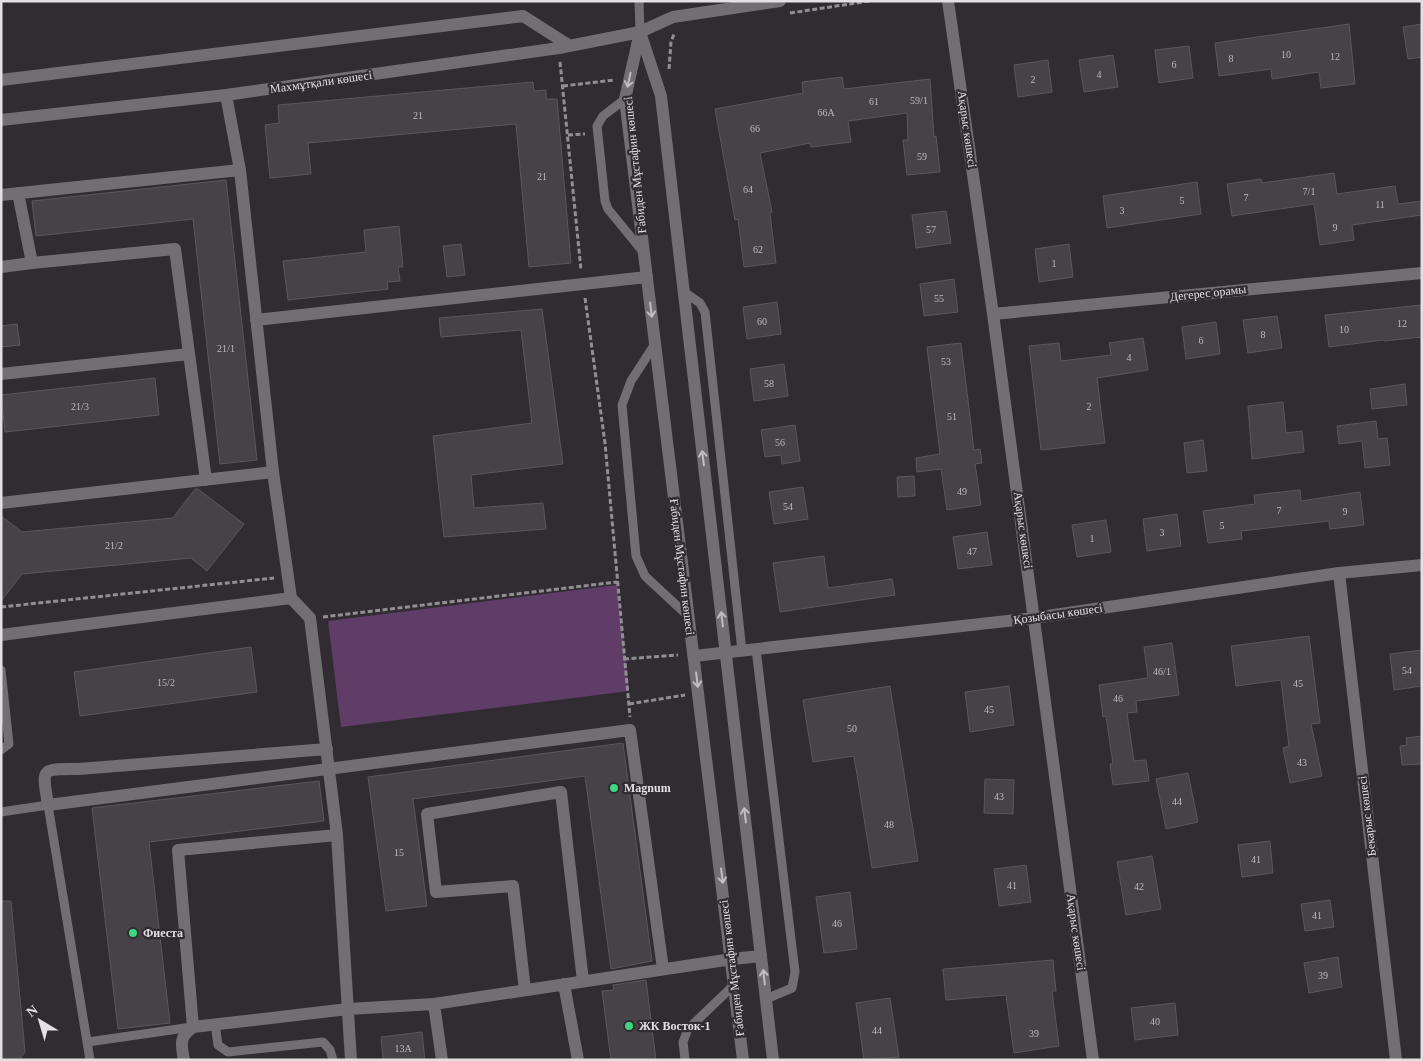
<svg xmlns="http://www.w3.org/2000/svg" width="1423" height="1061" font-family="Georgia,serif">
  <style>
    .green { fill: #5f3d67 }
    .building { fill: #464248; stroke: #5b575c }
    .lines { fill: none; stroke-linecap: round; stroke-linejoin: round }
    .path { stroke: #928f93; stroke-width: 3; stroke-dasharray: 5 2.5; stroke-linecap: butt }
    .service { stroke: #736e74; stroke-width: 9 }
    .minor { stroke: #736e74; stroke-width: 12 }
    .tertiary { stroke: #736e74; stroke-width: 12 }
    .oneway { stroke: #c1bec2 }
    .poi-dot { fill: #3cd77e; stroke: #302c31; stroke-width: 2 }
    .labels { text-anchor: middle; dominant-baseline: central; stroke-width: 4.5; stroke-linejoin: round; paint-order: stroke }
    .number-label { font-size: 10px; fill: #bcb8bd }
    .street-label { font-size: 12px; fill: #e3e0e4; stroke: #302c31 }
    .poi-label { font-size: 12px; font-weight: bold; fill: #e3e0e4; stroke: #302c31; text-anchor: start }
  </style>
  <rect width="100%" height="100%" fill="#302c31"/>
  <!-- green -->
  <path class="green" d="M617,585l12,106 -288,36 -13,-106z"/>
  <!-- building -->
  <path class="building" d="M1349,24l6,60 -34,4 -2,-16 -47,7 -1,-10 -52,7 -4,-33z
    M1422,24v33l-14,2 -5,-32z
    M1189,46l4,32 -34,5 -4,-33z
    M1113,55l5,32 -34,5 -5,-32z
    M1048,60l4,32 -34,5 -4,-32z
    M842,77l2,12 86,-10 4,58 2,-1 4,36 -33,3 -4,-35h5l-1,-27 -59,8 3,21 -40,5 -1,-4 -50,10 12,59 -2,1 6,50 -32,4 -6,-48 -3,1 -20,-111 88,-16 -1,-11z
    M533,82l1,9 12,-1v9h11l14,164 -42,4 -13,-143 -208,19 3,31 -41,4 -5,-53 14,-2 -1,-18z
    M1334,173l3,21 58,-8 3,18 24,-3v14l-70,10 2,15 -34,5 -6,-41 -82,12 -5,-32 34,-5 1,4z
    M226,180l31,280 -37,4 -27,-245 -157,17 -4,-35z
    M1197,182l4,32 -94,14 -4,-32z
    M946,211l5,32 -35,5 -4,-33z
    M399,226l4,41h-5l2,14 -13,1 1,7 -100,11 -5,-39 83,-9 -2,-22z
    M461,244l4,31 -18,2 -4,-31z
    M1069,244l4,33 -34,5 -4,-33z
    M954,279l4,33 -34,4 -4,-32z
    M777,302l4,32 -34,5 -4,-32z
    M1422,305v32l-38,4 -1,-1 -54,7 -4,-32z
    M542,309l21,155 -92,11 3,33 69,-5 3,26 -102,8 -11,-101 99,-13 -11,-93 -80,7 -2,-19z
    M1277,316l5,32 -34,5 -5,-33z
    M1216,322l4,32 -34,5 -4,-32z
    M17,324l3,21 -19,2v-21z
    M1143,338l5,32 -51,8 8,65 -64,7 -12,-104 30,-3 2,18 50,-6 -2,-12z
    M961,343l13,107 6,-1 2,14 -7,1 6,41 -34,5 -6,-41 -24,3 -1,-14 24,-4 -13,-107z
    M784,364l4,32 -34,5 -4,-32z
    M155,378l4,37 -154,17 -4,-37z
    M1405,384l2,21 -35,4 -2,-20z
    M1283,402l3,31 16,-2 2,21 -52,7 -4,-53z
    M1376,421l2,18 9,-1 3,27 -25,3 -3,-27 -23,3 -2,-18z
    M795,425l5,36 -18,3 -1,-9 -16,2 -4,-27z
    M1203,440l4,31 -20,2 -3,-30z
    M914,476l1,20 -17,1 -1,-20z
    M803,487l5,32 -34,5 -5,-32z
    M195,489h3l46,35 -37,47 -16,-13 -169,16 -21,27v-85l21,16 151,-14z
    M1300,490l1,11 59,-9 4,33 -34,4 -1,-8 -88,10 1,8 -34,4 -5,-32 52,-7 -1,-9z
    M1177,514l4,32 -34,5 -4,-32z
    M1106,520l5,32 -34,5 -5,-32z
    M987,532l5,33 -34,4 -5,-32z
    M824,556l4,32 64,-9 3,16 -115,17 -7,-49z
    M1309,636l11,87 -9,1 11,52 -32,7 -7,-35 6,-2 -8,-66 -45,6 -5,-40z
    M1172,643l7,52 -43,6 1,11 -10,1 7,48 12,-1 3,21 -36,4 -3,-21h3l-7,-48 -3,1 -4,-32 49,-7 -4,-31z
    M251,647l6,45 -177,24 -6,-44z
    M1422,650v36l-28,4 -4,-36z
    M890,686l28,175 -46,7 -18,-112 -41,6 -10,-62z
    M1009,686l5,39 -44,7 -5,-40z
    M1422,736v28l-20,1 -2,-19 7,-1 -1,-7z
    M623,743l29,218 -41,8 -26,-193 -172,23 14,107 -41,5 -18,-134z
    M1188,773l10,49 -32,7 -10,-50z
    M985,779l29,1 -1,34 -29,-1z
    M319,781l5,40 -175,21 21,181 -52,6 -26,-221z
    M1270,841l3,32 -31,4 -4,-32z
    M1152,856l9,53 -35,6 -9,-53z
    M1026,865l5,37 -32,4 -5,-37z
    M850,892l7,57 -33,4 -8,-56z
    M1330,900l4,27 -29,4 -4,-27z
    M1,901h10l14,151 -6,8h-18z
    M1338,957l4,30 -33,6 -5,-30z
    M1053,960l3,31h-4l7,55 -45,7 -8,-58 -60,5 -3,-31z
    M646,980l10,80h-45l-9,-69 12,-1 -1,-5z
    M890,998l9,59 -35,3 -8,-57z
    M1175,1003l3,32 -43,5 -4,-32z
    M422,1032l3,28h-42l-2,-23z"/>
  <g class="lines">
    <!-- path -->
    <path class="path" d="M790,13l80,-12
      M560,62l21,208
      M669,69l2,-27 3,-8
      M563,86l51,-6
      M568,135l17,-1
      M585,298l20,145 25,274
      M1,607l273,-29
      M323,617l294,-35
      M624,659l54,-4
      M629,704l56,-9"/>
    <!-- service -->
    <path class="service" d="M639,1l1,31
      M625,99l-22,17 -6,10 8,75 3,8 36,44
      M684,292l16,11 5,9 37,339
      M655,344l-24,37 -9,24 14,151 9,20 43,40
      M756,649l39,323 -3,16 -26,11
      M1,670l8,74 -8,6
      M1,812l47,-7 42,255
      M215,1024l3,21 10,7 95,-10 7,8 3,10
      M88,1042l104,-15
      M685,1060l-2,-18 5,-13 47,-45"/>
    <!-- minor -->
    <path class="minor" d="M948,1l45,313 100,746
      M1,80l522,-64 47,30
      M226,95l14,75 33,302
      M1,120l225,-25 333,-47 81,-16
      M18,193l14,70 143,-14 31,231
      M1,195l239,-25
      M1,267l31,-4
      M993,314l429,-41
      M256,320l391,-43
      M1,374l188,-20
      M1,503l272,-31 18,126 19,20 27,217
      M1339,573l57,487
      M1,635l290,-37
      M694,656l340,-38 305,-45 83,-8
      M327,749l-248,20c-39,0 -37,-2 -31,36l582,-75 33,239
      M564,984l14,76
      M525,990l-12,-104 -77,6 -9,-78 134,-22 22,189
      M434,1004l8,56
      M184,1060c-3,-16 -5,-23 9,-33
      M351,1060l-14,-225 -159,15 15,177 155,-18 86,-5 298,-45 29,-3"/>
    <!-- tertiary -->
    <path class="tertiary" d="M640,32l21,64 112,964
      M640,32l-15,67 118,961
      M640,32l33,-15 107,-16"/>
  </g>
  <!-- one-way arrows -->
  <defs><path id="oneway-shaft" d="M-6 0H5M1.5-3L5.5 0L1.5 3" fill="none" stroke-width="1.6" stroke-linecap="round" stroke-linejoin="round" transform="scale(1.25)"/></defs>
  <g class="oneway">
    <use href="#oneway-shaft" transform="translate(629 80) rotate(102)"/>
    <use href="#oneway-shaft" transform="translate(651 310) rotate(83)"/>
    <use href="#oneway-shaft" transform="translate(703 458) rotate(-97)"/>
    <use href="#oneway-shaft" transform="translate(722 619) rotate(-97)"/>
    <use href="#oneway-shaft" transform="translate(697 680) rotate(83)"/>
    <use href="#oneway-shaft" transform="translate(745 815) rotate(-97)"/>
    <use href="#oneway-shaft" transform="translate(722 876) rotate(83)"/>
    <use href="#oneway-shaft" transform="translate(764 977) rotate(-96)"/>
  </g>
  <!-- markers -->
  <g class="poi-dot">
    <circle cx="614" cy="788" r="5"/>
    <circle cx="133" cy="933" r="5"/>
    <circle cx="629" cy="1026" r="5"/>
  </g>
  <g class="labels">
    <!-- number labels -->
    <g class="number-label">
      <text x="1286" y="54">10</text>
      <text x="1335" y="56">12</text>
      <text x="1231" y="58">8</text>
      <text x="1174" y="64">6</text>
      <text x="1099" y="74">4</text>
      <text x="1033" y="79">2</text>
      <text x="919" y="100">59/1</text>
      <text x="874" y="101">61</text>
      <text x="826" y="112">66А</text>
      <text x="418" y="115">21</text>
      <text x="755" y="128">66</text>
      <text x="922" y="156">59</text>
      <text x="542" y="176">21</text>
      <text x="748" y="189">64</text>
      <text x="1309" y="191">7/1</text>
      <text x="1246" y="197">7</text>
      <text x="1182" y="200">5</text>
      <text x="1380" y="204">11</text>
      <text x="1122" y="210">3</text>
      <text x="1335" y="227">9</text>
      <text x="931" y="229">57</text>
      <text x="758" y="249">62</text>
      <text x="1054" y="263">1</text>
      <text x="939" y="298">55</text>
      <text x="762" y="321">60</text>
      <text x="1402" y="323">12</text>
      <text x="1344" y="329">10</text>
      <text x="1263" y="334">8</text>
      <text x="1201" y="340">6</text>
      <text x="226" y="348">21/1</text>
      <text x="1129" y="357">4</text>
      <text x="946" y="361">53</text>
      <text x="769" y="383">58</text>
      <text x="80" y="406">21/3</text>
      <text x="1089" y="406">2</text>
      <text x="952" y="416">51</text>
      <text x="780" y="442">56</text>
      <text x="962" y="491">49</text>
      <text x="788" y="506">54</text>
      <text x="1279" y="510">7</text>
      <text x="1345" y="511">9</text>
      <text x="1222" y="525">5</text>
      <text x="1162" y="532">3</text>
      <text x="1092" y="538">1</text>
      <text x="114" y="545">21/2</text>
      <text x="972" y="551">47</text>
      <text x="1407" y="670">54</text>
      <text x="1162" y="671">46/1</text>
      <text x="166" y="682">15/2</text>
      <text x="1298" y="683">45</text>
      <text x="1118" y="698">46</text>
      <text x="989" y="709">45</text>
      <text x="852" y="728">50</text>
      <text x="1302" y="762">43</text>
      <text x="999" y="796">43</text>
      <text x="1177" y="801">44</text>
      <text x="889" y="824">48</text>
      <text x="399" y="852">15</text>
      <text x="1256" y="859">41</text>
      <text x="1012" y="885">41</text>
      <text x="1139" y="886">42</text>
      <text x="1317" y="915">41</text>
      <text x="837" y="923">46</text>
      <text x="1323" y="975">39</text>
      <text x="1155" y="1021">40</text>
      <text x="877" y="1030">44</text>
      <text x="1034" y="1033">39</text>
      <text x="403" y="1048">13А</text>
    </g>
    <!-- street labels -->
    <g class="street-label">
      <text transform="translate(321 82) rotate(-8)">Махмұтқали көшесі</text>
      <text transform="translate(967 129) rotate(82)">Ақарыс көшесі</text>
      <text transform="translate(635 165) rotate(-96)">Ғабиден Мұстафин көшесі</text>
      <text transform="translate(1208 293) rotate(-6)">Дегерес орамы</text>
      <text transform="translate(1023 530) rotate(82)">Ақарыс көшесі</text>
      <text transform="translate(682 567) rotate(83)">Ғабиден Мұстафин көшесі</text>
      <text transform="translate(1058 614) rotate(-8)">Қозыбасы көшесі</text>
      <text transform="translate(1367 816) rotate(-97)">Бекарыс көшесі</text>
      <text transform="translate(1076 932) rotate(82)">Ақарыс көшесі</text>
      <text transform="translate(732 968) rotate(-97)">Ғабиден Мұстафин көшесі</text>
    </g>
    <!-- poi labels -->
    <g class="poi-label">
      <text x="624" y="788">Magnum</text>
      <text x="143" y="933">Фиеста</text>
      <text x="639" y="1026">ЖК Восток-1</text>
    </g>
  </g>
  <!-- border -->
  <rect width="1423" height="1061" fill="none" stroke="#e3e0e4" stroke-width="5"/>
  <!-- north arrow -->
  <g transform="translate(40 1021) rotate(322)" stroke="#302c31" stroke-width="4" paint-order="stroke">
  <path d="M0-4L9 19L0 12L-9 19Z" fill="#e3e0e4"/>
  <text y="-8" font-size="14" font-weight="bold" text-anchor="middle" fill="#e3e0e4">N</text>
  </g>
</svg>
